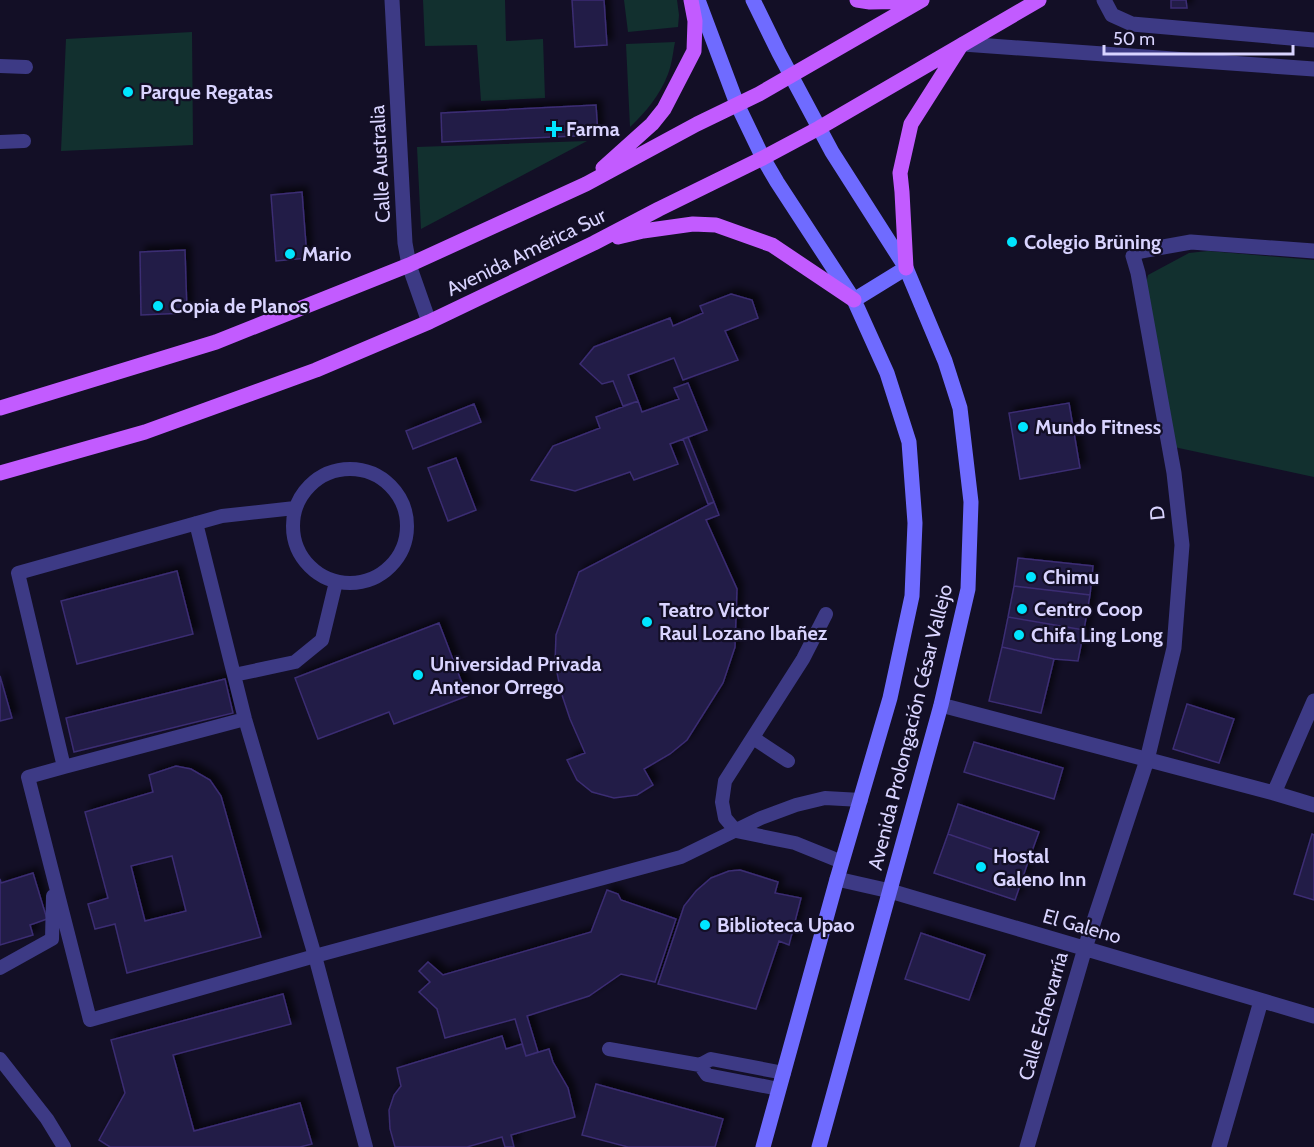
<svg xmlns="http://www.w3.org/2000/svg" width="1314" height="1147" font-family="Cabin,sans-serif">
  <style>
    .green { fill: #12302f }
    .building { fill: #241b47; stroke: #3b2d73; stroke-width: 1.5; fill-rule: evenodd; filter: url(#shadow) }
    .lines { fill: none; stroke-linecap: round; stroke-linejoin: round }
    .service { stroke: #3d3a85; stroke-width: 14 }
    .minor { stroke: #3d3a85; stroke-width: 15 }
    .tertiary { stroke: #3d3a85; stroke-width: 15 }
    .secondary { stroke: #6f6bff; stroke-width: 15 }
    .primary { stroke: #c25bff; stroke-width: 15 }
    .poi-dot { fill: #00e5ff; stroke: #130f26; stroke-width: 2 }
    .labels { text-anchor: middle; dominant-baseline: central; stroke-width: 4.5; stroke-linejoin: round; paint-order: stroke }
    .poi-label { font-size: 20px; font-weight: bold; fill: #d9d4ff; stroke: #130f26; text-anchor: start }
    .street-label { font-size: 20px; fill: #d9d4ff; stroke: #130f26 }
  </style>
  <defs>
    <filter id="shadow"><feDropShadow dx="5.5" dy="-5.5" stdDeviation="3" flood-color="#0009"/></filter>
  </defs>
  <rect width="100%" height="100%" fill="#130f26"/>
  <!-- green -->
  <path class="green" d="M423,0h82l1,41 37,-2 2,59 -64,3 -4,-56 -52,1z
    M624,0h53l2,15 -1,12 -50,5z
    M192,32l1,113 -132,6 5,-112z
    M675,42c-2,10 -3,22 -7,32 -8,21 -22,38 -38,53l-4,-83z
    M587,141l-166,88 -4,-82z
    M1208,251l106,9v217l-140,-30 -29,-158 3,-14 41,-22z"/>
  <!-- building -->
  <path class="building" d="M572,0h32l3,45 -32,2z
    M1171,0h15l1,8h-16z
    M596,105l2,30 -156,7 -1,-29z
    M302,192l5,66 -31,3 -5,-66z
    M185,250l2,63 -46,2 -1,-63z
    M731,294l21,6 6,18 -33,13 13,29 -55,20 -9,-22 -46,17 10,26 -15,5 -10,-25 -11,3 -22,-20 14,-17 76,-29 3,8 30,-13 -3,-7z
    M688,383l19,47 -37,14 8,20 -44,16 -4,-8 -55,19 -44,-11 22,-34 47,-18 -4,-11 42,-16 4,11 37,-13 -5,-11z
    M1069,403l11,65 -60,11 -11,-66z
    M474,404l7,18 -68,27 -7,-18z
    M688,437l26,65 -6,2 -25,-65z
    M456,458l20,52 -28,11 -20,-53z
    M714,502l5,13 -13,5 31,69 -2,58 -12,36 -36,57 -17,14 -26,15 9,16 -16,10 -23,3 -22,-6 -15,-12 -10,-20 18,-7 -15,-34 -9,-27 -6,-29 1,-28 23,-63z
    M1018,558l75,8 -3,29 -76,-9z
    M177,571l16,63 -116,30 -16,-63z
    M1014,586l76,9 -6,35 -76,-13z
    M1008,617l76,13 -6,31 -24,-2 -52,-12z
    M439,623l28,73 -73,28 -5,-12 -71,27 -23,-61z
    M1002,647l52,12 -13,54 -52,-12z
    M0,676l12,42 -12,3z
    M225,679l8,34 -159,39 -8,-34z
    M1187,704l47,15 -15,44 -46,-14z
    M974,742l89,26 -9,31 -90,-27z
    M176,766l15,3 19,11 11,16 40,141 -134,36 -12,-49 -20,5 -7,-25 20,-6 -23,-86 68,-20 -4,-17zM172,856l14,55 -41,10 -14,-55z
    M958,804l81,28 -11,30 -80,-28z
    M948,834l80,28 -13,38 -81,-27z
    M1312,834l2,1v65l-20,-6z
    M740,870l38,12 -3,11 26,5 -12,47 -10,-4 -23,68 -98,-25 26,-78 12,-15 15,-13 18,-7z
    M33,873l14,46 -17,6 3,10 -33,10v-66l1,4z
    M607,890l11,4 3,6 55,19 -21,63 -34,-8 -32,22 -62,20 11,36 -12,4 -11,-37 -70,19 -8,-29 -18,-17 11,-10 -11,-11 9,-9 15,13 148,-43z
    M921,933l64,22 -16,45 -64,-21z
    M283,994l8,30 -118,31 21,76 106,-28 12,41 -12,3h-190l-11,-7 26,-47 -14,-53z
    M502,1036l4,13 16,-5 4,12 23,-7 4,13 15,26 7,29 -64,18 3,12h-9l-3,-10 -35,10h-72l-5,-18 -1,-19 5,-15 7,-9 -4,-18z
    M596,1084l127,35 -8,28h-87l-46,-12z"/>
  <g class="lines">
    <!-- service -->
    <path class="service" d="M0,66l26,1
      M0,142l24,-1
      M293 526a57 57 0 1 1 114 0a57 57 0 1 1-114 0Z
      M295,508l-73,8 -204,57 46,194 -36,10 62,243 225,-64 366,-99 80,-39 35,-13 29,-7 36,2
      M196,523l49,196 70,237 51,191
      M826,614l-23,45 -78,122 -3,21 3,16 11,13 59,12 47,19
      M234,675l61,-13 27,-22 14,-58
      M753,738l35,23
      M64,767l181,-48
      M0,968l52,-29 1,-43
      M609,1049l91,16 11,-6 73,14
      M0,1059l47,60 17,28
      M700,1065l7,10 72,14"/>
    <!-- minor -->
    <path class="minor" d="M392,0l13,243 4,22 20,57
      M941,705l333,88 40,12
      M1274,793l40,-92
      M837,879l53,12 424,125
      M1027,1147l58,-199 62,-188 27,-112 8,-103 -8,-72 -36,-200 -5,-17 3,-3 5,-2 50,-9 123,9
      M1219,1147l42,-146"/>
    <!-- tertiary -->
    <path class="tertiary" d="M1104,0l8,15 20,9 182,16
      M963,44l351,25"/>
    <!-- secondary -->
    <path class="secondary" d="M698,0l39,104 26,54 14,24 77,118 33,73 22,69 6,81 -3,73 -22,102 -53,181 -74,268
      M753,0l26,53 53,99 74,116 39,93 15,47 11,94 -3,87 -27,116 -122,442
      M854,300l52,-32"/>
    <!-- primary -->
    <path class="primary" d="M857,0l13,2 48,-1
      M603,168l49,-44 12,-15 30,-58 1,-30 -4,-21
      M618,237l25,-6 50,-7 23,1 56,20 82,55
      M906,268l-4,-76 -2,-19 11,-49 49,-77
      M0,408l216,-66 193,-77 177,-81 111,-60 62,-30 163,-94
      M0,473l145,-41 171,-62 113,-48 165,-79 65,-34 104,-51 56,-30 220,-128"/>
  </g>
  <!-- markers -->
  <g class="poi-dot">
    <circle cx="128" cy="92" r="6"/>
    <path d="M551 120h6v6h6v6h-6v6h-6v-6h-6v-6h6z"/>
    <circle cx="1012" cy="242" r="6"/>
    <circle cx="290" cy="254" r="6"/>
    <circle cx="158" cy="306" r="6"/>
    <circle cx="1023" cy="427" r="6"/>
    <circle cx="1031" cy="577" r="6"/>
    <circle cx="1022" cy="609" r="6"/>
    <circle cx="647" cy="622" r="6"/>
    <circle cx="1019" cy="635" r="6"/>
    <circle cx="418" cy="675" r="6"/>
    <circle cx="981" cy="867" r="6"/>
    <circle cx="705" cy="925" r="6"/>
  </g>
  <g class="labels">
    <!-- poi labels -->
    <g class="poi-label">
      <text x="140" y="92">Parque Regatas</text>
      <text x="566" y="129">Farma</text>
      <text x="1024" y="242">Colegio Brüning</text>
      <text x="302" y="254">Mario</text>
      <text x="170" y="306">Copia de Planos</text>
      <text x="1035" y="427">Mundo Fitness</text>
      <text x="1043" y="577">Chimu</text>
      <text x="1034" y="609">Centro Coop</text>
      <text x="659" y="610">Teatro Victor<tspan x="659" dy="23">Raul Lozano Ibañez</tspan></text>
      <text x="1031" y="635">Chifa Ling Long</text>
      <text x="430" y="664">Universidad Privada<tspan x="430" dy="23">Antenor Orrego</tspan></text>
      <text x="993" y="856">Hostal<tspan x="993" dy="23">Galeno Inn</tspan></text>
      <text x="717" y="925">Biblioteca Upao</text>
    </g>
    <!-- street labels -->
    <g class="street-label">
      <text transform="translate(380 164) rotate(-93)">Calle Australia</text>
      <text transform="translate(526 252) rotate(-26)">Avenida América Sur</text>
      <text transform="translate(1157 513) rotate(-96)">D</text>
      <text transform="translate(910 727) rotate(-76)">Avenida Prolongación César Vallejo</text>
      <text transform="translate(1082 926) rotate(16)">El Galeno</text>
      <text transform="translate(1043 1016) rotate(-74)">Calle Echevarría</text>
    </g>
  </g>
  <!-- scale -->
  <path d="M1104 45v9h189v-9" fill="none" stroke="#d9d4ff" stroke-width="3"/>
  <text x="1113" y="45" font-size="18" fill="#d9d4ff" stroke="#130f26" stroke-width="4.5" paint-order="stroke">50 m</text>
</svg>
